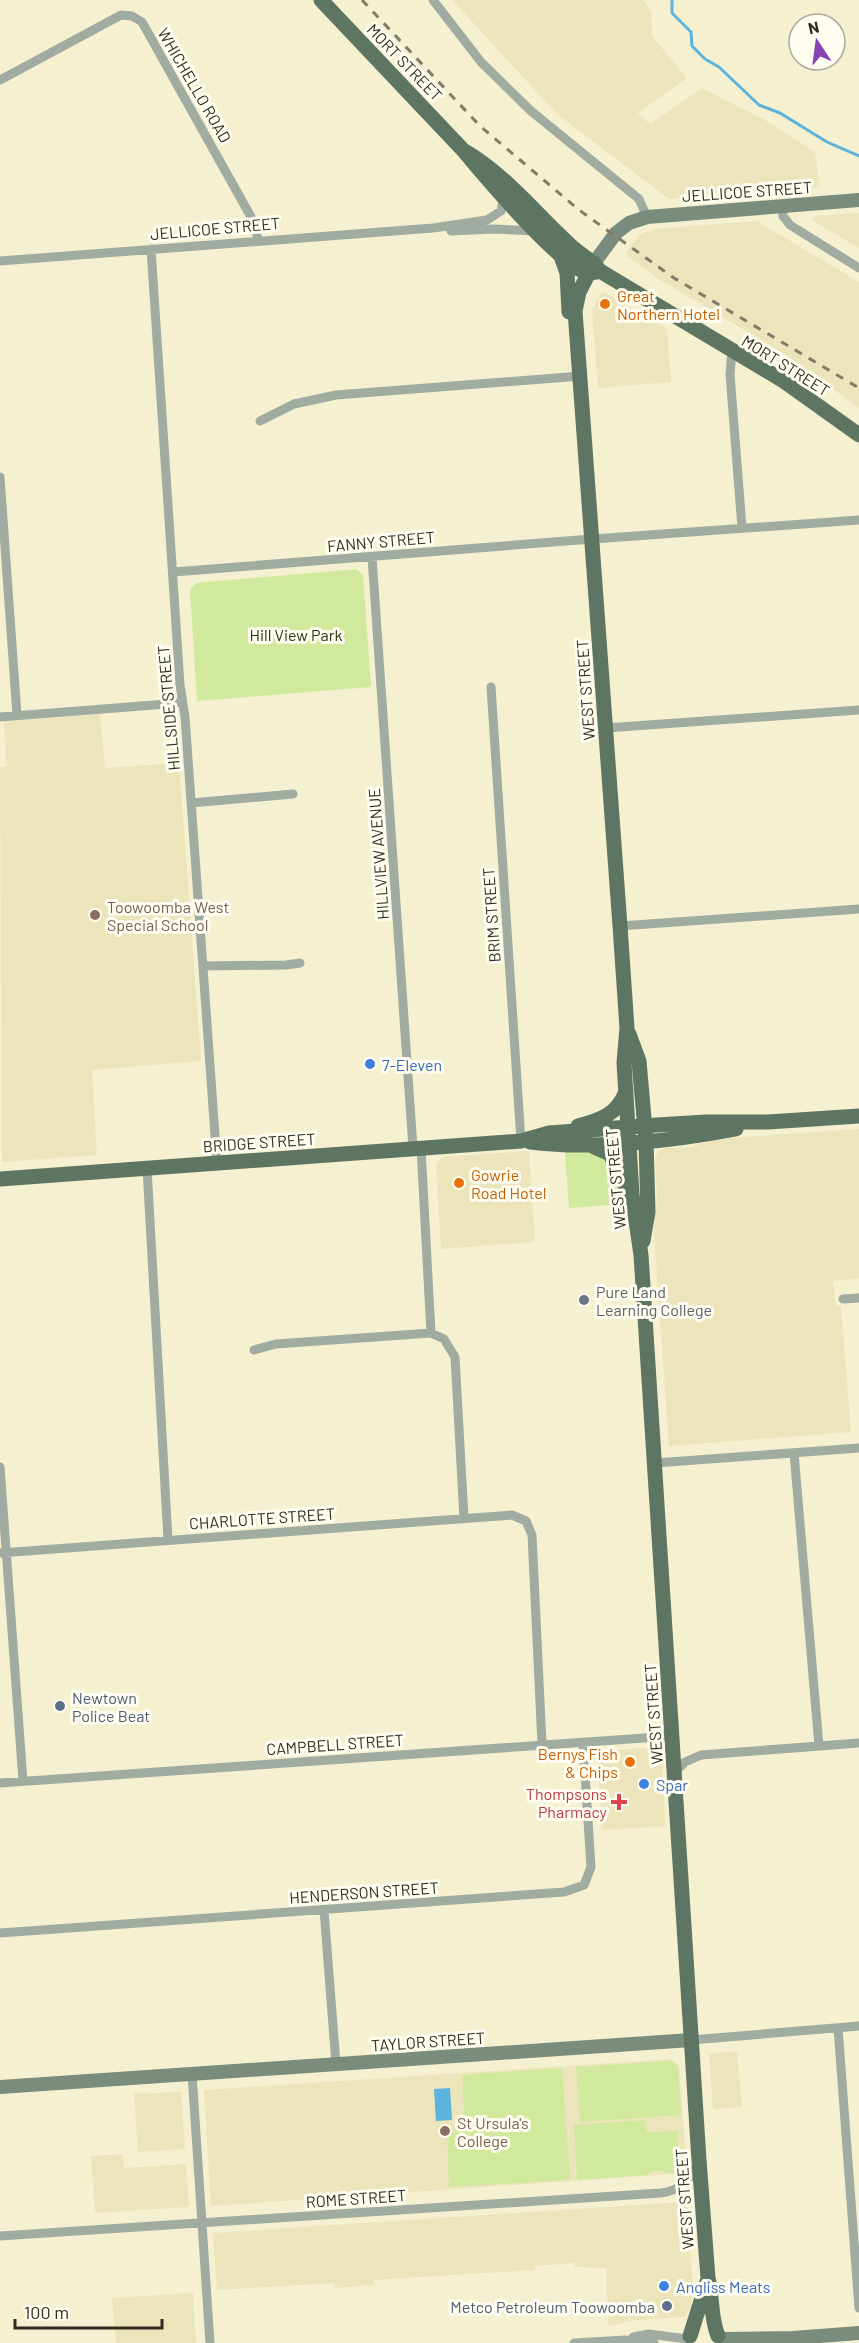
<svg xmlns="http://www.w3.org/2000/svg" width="859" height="2343" font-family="Barlow,sans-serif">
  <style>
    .built { fill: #ece5bc }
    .green { fill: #d0e99d }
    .water { fill: #5db3db }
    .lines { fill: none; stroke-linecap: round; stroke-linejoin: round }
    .stream { stroke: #5db3db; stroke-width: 3 }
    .street { stroke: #a0aca2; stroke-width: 9 }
    .secondary { stroke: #7a8c7d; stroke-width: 14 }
    .primary { stroke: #5f7563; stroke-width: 15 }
    .rail { stroke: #7f7c67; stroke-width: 3; stroke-dasharray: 8 8; stroke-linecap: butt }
    .food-dot { fill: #e8710a; stroke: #fffdf0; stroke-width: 2 }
    .education-dot { fill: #8d6e63; stroke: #fffdf0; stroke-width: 2 }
    .shop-dot { fill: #3f7fe0; stroke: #fffdf0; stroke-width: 2 }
    .worship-dot { fill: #6b7280; stroke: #fffdf0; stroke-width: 2 }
    .service-dot { fill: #5c6f8a; stroke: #fffdf0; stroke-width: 2 }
    .health-dot { fill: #e0444e; stroke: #fffdf0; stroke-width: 2 }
    .labels { text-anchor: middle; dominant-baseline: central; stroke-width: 6; stroke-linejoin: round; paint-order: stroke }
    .street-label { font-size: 16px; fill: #2f2d20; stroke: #fffdf0 }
    .food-label { font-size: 16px; fill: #c56008; stroke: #fffdf0; text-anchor: start }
    .park-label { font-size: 16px; fill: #2a3414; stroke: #fffdf0 }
    .education-label { font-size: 16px; fill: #785e54; stroke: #fffdf0; text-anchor: start }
    .shop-label { font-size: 16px; fill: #366cbe; stroke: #fffdf0; text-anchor: start }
    .worship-label { font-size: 16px; fill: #5b616d; stroke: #fffdf0; text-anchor: start }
    .service-label { font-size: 16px; fill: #4e5e75; stroke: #fffdf0; text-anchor: start }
    .health-label { font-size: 16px; fill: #be3a42; stroke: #fffdf0; text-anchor: end }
  </style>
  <rect width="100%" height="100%" fill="#f5f0cf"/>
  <!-- built -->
  <path class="built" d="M452,0h191l8,12 1,24 35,42 -49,35 12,11 52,-36 63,32 50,32 5,35 -151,12 -112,-85z
    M859,213v35l-46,-27 1,-5z
    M757,221l102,61v126l-71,-52 -131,-78 -29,-21 -2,-5 14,-18 15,-5z
    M602,292h3l62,37 4,53 -73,6 -6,-78z
    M100,714l5,54 74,-5 22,298 -109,9 5,85 -95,7 -2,-395 6,-1 -2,-44z
    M859,1129v149l-26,3 3,25h5l10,126 -182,14 -15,-214 3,-33 -2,-39 3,-9 8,-3 25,-1 25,-8z
    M529,1151l6,91 -94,7 -5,-85 7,-7z
    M652,1747l10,8 3,71 -63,4 -5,-73 6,-6z
    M737,2051l5,56 -29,2 -4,-55z
    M672,2059l7,7 8,107 -476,33 -7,-116z
    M181,2092l4,57 -47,3 -4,-58z
    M123,2154l1,14 62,-4 3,43 -94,6 -4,-57z
    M682,2202l6,6 5,83 -2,14 -6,12 -48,3 -29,6 -2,-58 -31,-1v-4l-40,3v4l-161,10v5l-39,3 -1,-5 -117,7 -4,-57z
    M193,2293l3,50h-80l-4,-45z"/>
  <!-- green -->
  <path class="green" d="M356,569l7,6 8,112 -174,14 -7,-111 6,-7z
    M588,1151l18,6 13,25 6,22 -56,4 -4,-56z
    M672,2061l6,5 3,49 -101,7 -4,-55z
    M562,2068l8,110 -2,2 -119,7 -2,-54h8v-6l10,-1 -3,-51z
    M646,2120l1,12 31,-1 1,39 -8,3 -16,-3 -9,5 -69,5 -3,-55z"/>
  <!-- water -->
  <path class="water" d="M450,2088l2,32 -16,1 -2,-32z"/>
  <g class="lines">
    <!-- stream -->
    <path class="stream" d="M672,0v13l19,19 1,14 13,13 14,8 40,38 21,8 47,29 32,14"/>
    <!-- street -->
    <path class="street" d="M433,0l48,62 50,49 108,88 8,18
      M0,80l121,-65 11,1 10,6 113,202 3,17
      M782,206l1,10 7,9 69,43
      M451,231l43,-2 41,2
      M151,249l29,436 5,32 32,446
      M0,261l433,-33 54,-8 14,-9 3,-15
      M732,351l-2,23 12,154
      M260,421l34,-17 42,-9 245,-19
      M0,477l17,238
      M372,557l41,591
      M173,572l406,-32 280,-20
      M491,687l30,454
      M0,717l167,-13 15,-3
      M606,728l253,-18
      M191,803l102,-9
      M620,926l239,-17
      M204,966l82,-1 14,-2
      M421,1148l10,185
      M147,1168l21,372
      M843,1299l16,-1
      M254,1350l22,-6 155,-11 13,6 11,18 9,161
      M794,1453l25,293
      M655,1463l204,-15
      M0,1467l23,314
      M0,1553l512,-38 14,6 6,14 10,209
      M675,1772l10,-10 16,-7 158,-12
      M0,1783l673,-47
      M324,1910l12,154
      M0,1933l564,-41 20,-7 7,-18 -8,-125
      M838,2028l21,280
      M691,2040l168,-14
      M192,2074l18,269
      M0,2236l661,-43c18,-2 29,-12 36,-28
      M633,2337l16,-3 38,5
      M574,2343l51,-3 29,3"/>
    <!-- secondary -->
    <path class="secondary" d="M594,263l22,-30 13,-10 18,-6 212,-17
      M0,2087l691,-47
      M721,2339l72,-1 66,-5"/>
    <!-- primary -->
    <path class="primary" d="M321,0l142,150c19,23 100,119 125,123 3,0 6,-1 9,-1
      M463,150c43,25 70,61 106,94 10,10 23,16 31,27l182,109 77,55
      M561,256l6,17 2,39
      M594,263l-15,29 -4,19 45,615 7,102 -3,35 8,131 9,61 58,905 9,118c5,19 2,39 10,58
      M629,1034l10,27 7,80 2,71 -5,29
      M578,1126c23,-6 40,-12 48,-35
      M530,1142c63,8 143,-1 206,-13
      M594,1147l16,7 18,37
      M0,1179l521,-38 28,-8 108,-8 49,-3h62l91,-6
      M690,2336l18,-57"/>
    <!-- rail -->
    <path class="rail" d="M362,0l118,126 99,84 95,68 185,110"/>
  </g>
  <!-- markers -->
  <g class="food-dot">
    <circle cx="605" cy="304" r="6"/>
    <circle cx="459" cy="1183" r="6"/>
    <circle cx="630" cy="1762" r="6"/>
  </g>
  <g class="education-dot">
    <circle cx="95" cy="915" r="6"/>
    <circle cx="445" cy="2131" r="6"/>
  </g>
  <g class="shop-dot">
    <circle cx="370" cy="1064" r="6"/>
    <circle cx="644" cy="1784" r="6"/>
    <circle cx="664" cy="2286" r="6"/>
  </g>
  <circle class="worship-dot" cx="584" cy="1300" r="6"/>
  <g class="service-dot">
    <circle cx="60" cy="1706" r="6"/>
    <circle cx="667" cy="2306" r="6"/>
  </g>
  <path class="health-dot" d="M616 1793h6v6h6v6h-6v6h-6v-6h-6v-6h6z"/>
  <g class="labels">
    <!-- street labels -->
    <g class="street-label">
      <text transform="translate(405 62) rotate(46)">MORT STREET</text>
      <text transform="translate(195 85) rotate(60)">WHICHELLO ROAD</text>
      <text transform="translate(747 191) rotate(-4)">JELLICOE STREET</text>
      <text transform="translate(215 228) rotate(-5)">JELLICOE STREET</text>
      <text transform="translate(786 365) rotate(32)">MORT STREET</text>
      <text transform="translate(381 541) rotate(-5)">FANNY STREET</text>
      <text transform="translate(585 690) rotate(-94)">WEST STREET</text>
      <text transform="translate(168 708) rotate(-95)">HILLSIDE STREET</text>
      <text transform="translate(378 854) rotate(-94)">HILLVIEW AVENUE</text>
      <text transform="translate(491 915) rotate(-94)">BRIM STREET</text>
      <text transform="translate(259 1142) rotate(-4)">BRIDGE STREET</text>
      <text transform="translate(615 1179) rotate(-95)">WEST STREET</text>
      <text transform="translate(262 1518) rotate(-4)">CHARLOTTE STREET</text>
      <text transform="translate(653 1714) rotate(-94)">WEST STREET</text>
      <text transform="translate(335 1744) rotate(-4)">CAMPBELL STREET</text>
      <text transform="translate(364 1892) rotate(-4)">HENDERSON STREET</text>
      <text transform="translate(428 2041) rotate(-4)">TAYLOR STREET</text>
      <text transform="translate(356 2198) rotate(-4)">ROME STREET</text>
      <text transform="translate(684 2199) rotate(-94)">WEST STREET</text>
    </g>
    <!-- food labels -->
    <g class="food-label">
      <text x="617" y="295">Great<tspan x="617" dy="18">Northern Hotel</tspan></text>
      <text x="471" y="1174">Gowrie<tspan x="471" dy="18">Road Hotel</tspan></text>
      <text x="618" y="1753" text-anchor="end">Bernys Fish<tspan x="618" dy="18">&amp; Chips</tspan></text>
    </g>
    <!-- park labels -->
    <g class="park-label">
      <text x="296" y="634">Hill View Park</text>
    </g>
    <!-- education labels -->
    <g class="education-label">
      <text x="107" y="906">Toowoomba West<tspan x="107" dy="18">Special School</tspan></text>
      <text x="457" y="2122">St Ursula's<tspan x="457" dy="18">College</tspan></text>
    </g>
    <!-- shop labels -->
    <g class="shop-label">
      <text x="382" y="1064">7-Eleven</text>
      <text x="656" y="1784">Spar</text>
      <text x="676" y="2286">Angliss Meats</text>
    </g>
    <!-- worship labels -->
    <g class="worship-label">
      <text x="596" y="1291">Pure Land<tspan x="596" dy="18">Learning College</tspan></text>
    </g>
    <!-- service labels -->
    <g class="service-label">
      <text x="72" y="1697">Newtown<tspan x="72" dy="18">Police Beat</tspan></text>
      <text x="655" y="2306" text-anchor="end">Metco Petroleum Toowoomba</text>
    </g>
    <!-- health labels -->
    <g class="health-label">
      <text x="607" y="1793">Thompsons<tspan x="607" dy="18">Pharmacy</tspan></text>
    </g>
  </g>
  <!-- north arrow -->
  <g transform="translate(817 42) rotate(347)"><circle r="28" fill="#fffdf0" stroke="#acaa9d" stroke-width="1.5"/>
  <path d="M0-4.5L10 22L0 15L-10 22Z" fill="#8841b4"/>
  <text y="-9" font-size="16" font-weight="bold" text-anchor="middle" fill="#2f2d20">N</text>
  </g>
  <!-- scale -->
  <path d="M15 2319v9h147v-9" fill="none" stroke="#2f2d20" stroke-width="3"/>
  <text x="24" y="2319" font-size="18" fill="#2f2d20" stroke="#fffdf0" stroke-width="4.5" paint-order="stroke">100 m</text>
</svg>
